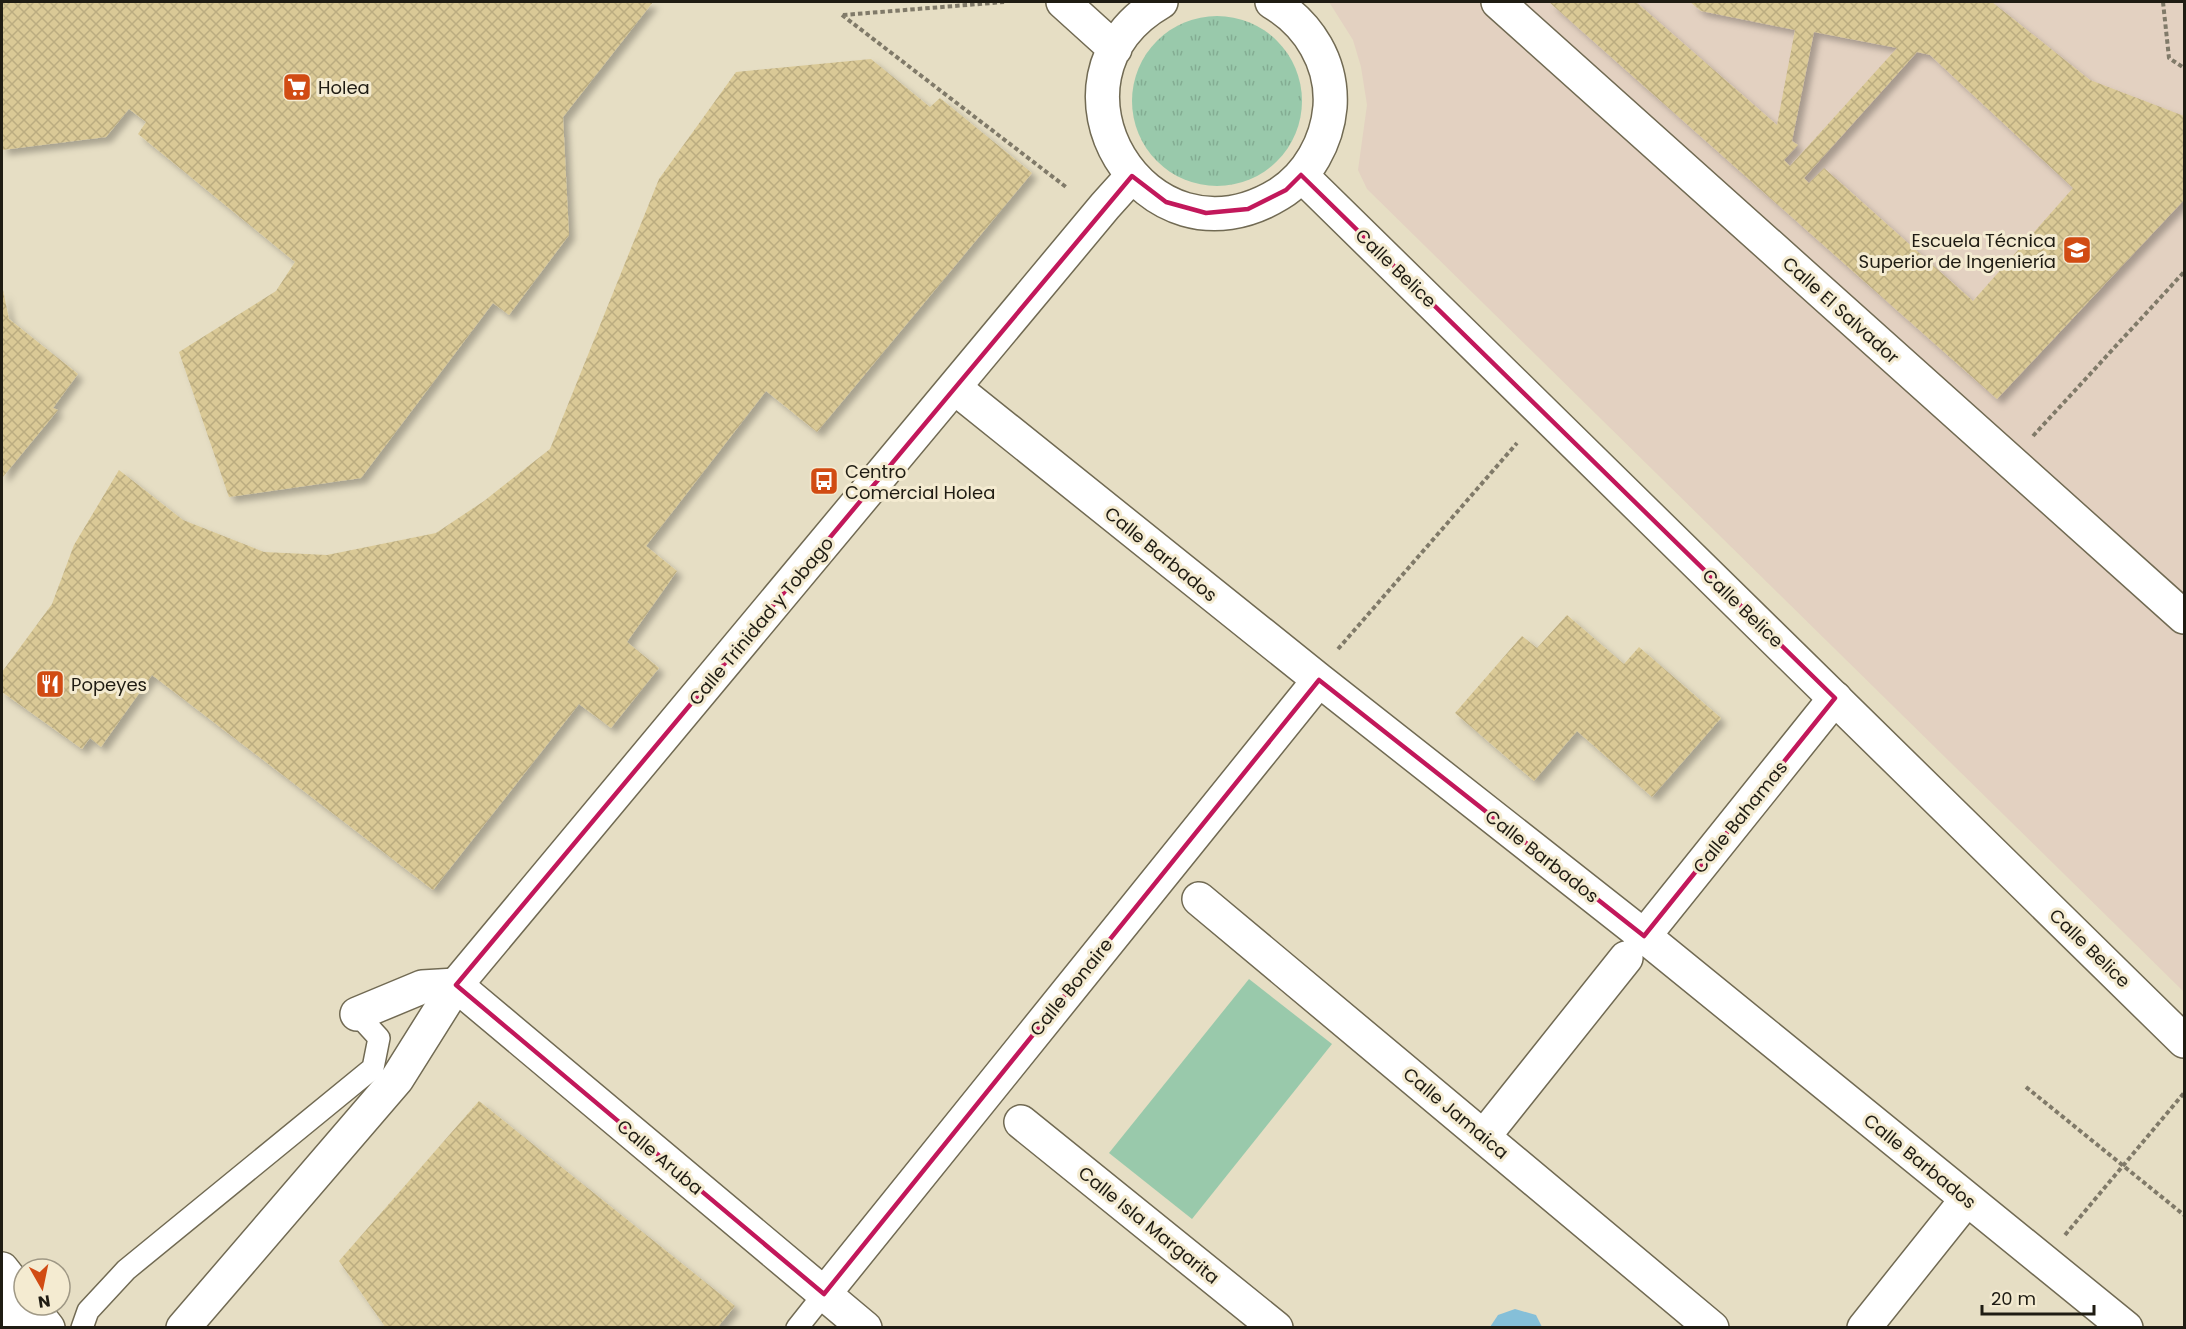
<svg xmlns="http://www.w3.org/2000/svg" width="2186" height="1329" font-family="Poppins,sans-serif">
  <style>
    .education { fill: #e3d1c1 }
    .grass { fill: url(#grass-tufts) }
    .garden { fill: #99c9ab }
    .water { fill: #85bfd8 }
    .building { fill: url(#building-cross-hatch); fill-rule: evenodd; filter: url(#shadow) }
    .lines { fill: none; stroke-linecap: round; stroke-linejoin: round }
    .lane-casing { stroke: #716a53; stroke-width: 24 }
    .street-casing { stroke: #716a53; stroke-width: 36 }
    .secondary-casing { stroke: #716a53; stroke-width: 36 }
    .highway-casing { stroke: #716a53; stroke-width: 36 }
    .path { stroke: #807a69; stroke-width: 4; stroke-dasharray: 4.5 3; stroke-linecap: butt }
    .lane { stroke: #fff; stroke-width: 21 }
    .street { stroke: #fff; stroke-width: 33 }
    .secondary { stroke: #fff; stroke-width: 33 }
    .highway { stroke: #fff; stroke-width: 33 }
    .marked { fill: none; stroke: #c2185b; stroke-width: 4.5; stroke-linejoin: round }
    .labels { text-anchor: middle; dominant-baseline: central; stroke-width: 6; stroke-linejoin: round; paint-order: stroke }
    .poi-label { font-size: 18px; fill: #1f1c13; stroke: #f4ebd1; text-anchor: start }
    .street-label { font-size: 18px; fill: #1f1c13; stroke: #f4ebd1 }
  </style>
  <defs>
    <pattern id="grass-tufts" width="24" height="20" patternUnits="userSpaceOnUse" patternTransform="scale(1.5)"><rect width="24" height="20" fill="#99c9ab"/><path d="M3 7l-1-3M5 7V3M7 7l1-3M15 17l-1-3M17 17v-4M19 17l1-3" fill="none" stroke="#83ac92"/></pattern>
    <pattern id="building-cross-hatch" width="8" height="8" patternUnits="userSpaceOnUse" patternTransform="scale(1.5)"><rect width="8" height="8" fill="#dac996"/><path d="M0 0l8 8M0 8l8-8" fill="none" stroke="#bbac80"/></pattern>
    <filter id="shadow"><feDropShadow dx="5.5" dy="5.5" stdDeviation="3" flood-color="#0004"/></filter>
  </defs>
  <rect width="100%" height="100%" fill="#e6dec4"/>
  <!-- education -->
  <path class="education" d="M1329,2h855v990l-817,-803 -9,-19 9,-65 -6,-38 -8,-27z"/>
  <!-- grass -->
  <path class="grass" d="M1132 101a85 85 0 1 1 170 0a85 85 0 1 1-170 0Z"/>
  <!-- garden -->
  <path class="garden" d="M1249,979l83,65 -140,175 -83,-66z"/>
  <!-- water -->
  <path class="water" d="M1515,1309l21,6 6,12h-52l8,-12z"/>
  <!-- building -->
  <path class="building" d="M2,2h651l-90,115 6,118 -60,80 -16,-12 -132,175 -132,19 -50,-145 97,-61 19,-29 -157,-128 8,-12 -17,-13 -23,28 -104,13z
    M1549,2h87l141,123 18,-95 -94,-19 -11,-9h302l98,78 94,36v84l-187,199zM1814,32l83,16 -107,118 -6,-6 14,-15 -6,-4zM1917,52l13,3 143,133 -100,113 -149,-133 -15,15 -5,-5z
    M871,59l59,48 10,-9 92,75 -215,259 -51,-41 -120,155 31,25 -50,71 32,26 -48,60 -32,-24 -146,186 -281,-215 -51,72 -11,-9 -8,11 -80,-57v-20l50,-68 22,-59 45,-75 64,50 81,32 63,3 109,-22 48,-32 66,-52 109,-270 77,-107z
    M3,290l6,29 69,55 -25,34 5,2 -56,68z
    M1567,615l57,49 15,-17 82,71 -69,79 -75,-66 -43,50 -79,-68 67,-77 15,12z
    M479,1101l256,205 -18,22h-331l-47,-67z"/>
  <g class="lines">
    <!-- lane casing -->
    <g class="lane-casing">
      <path id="lane" d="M82,1328l6,-17 38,-41 247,-202 6,-30 -22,-24
        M797,1328l27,-34"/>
    </g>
    <!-- street casing -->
    <g class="street-casing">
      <path id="street" d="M1498,2l686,615
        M955,388l364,292 325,256 482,392
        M1199,899l513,429
        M1644,936l191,-238
        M357,1014l65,-27 34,-2 409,343
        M1021,1122l255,206
        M1484,1136l142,-178
        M824,1294l495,-614
        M1864,1328l103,-129"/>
    </g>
    <!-- secondary casing -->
    <g class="secondary-casing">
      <path id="secondary" d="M1063,2l52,47
        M1161,2c-133,77 -16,274 118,192 29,-18 48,-52 51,-87 3,-44 -21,-83 -58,-105
        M1301,175l883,866
        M456,985l649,-779 27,-30"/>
    </g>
    <!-- highway casing -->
    <g class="highway-casing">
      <path id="highway" d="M2,1269l22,28
        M30,1305l18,23
        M2,1309l18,19
        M183,1328l214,-249 59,-94"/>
    </g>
    <!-- path -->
    <path class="path" d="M2163,2l6,56 15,10
      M842,15l224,172
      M843,15l161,-13
      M2033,436l151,-164
      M1338,649l179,-206
      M2026,1087l158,128
      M2065,1235l119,-142"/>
    <!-- lane -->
    <use href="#lane" class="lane"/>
    <!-- street -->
    <use href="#street" class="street"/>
    <!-- secondary -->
    <use href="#secondary" class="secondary"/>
    <!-- highway -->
    <use href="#highway" class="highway"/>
  </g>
  <!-- marked area -->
  <path class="marked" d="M1301,175l534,523 -191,238 -325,-256 -495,614 -368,-309 676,-809 34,26 40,11 42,-4 38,-19z"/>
  <!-- icons -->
  <defs>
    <g id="supermarket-square" transform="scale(1.5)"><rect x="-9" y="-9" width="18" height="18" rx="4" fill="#d14b13" stroke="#f4ebd1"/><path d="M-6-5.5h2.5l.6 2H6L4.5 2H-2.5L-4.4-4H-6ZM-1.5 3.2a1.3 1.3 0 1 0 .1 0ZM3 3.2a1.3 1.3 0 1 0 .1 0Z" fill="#fff"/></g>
    <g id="university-square" transform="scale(1.5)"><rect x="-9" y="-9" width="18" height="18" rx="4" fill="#d14b13" stroke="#f4ebd1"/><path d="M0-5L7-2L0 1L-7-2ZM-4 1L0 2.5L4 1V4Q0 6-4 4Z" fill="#fff"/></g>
    <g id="bus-square" transform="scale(1.5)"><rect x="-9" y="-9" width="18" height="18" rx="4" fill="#d14b13" stroke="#f4ebd1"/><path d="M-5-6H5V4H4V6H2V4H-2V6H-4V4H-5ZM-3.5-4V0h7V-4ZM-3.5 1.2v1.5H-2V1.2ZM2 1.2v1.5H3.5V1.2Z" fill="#fff"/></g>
    <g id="restaurant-square" transform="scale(1.5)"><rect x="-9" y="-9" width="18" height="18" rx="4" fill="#d14b13" stroke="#f4ebd1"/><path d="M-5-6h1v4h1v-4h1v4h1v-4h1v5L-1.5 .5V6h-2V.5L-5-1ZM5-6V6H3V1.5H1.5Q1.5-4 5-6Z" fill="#fff"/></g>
  </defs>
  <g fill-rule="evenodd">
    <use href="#supermarket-square" x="297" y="87"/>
    <use href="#university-square" x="2077" y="250"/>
    <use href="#bus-square" x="824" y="481"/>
    <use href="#restaurant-square" x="50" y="684"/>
  </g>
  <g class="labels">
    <!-- poi labels -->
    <g class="poi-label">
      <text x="318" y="87">Holea</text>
      <text x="2056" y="240" text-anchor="end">Escuela Técnica<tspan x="2056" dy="21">Superior de Ingeniería</tspan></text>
      <text x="845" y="471">Centro<tspan x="845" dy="21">Comercial Holea</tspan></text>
      <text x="71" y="684">Popeyes</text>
    </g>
    <!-- street labels -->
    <g class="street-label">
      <text transform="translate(1396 268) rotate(44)">Calle Belice</text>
      <text transform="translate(1841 310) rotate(42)">Calle El Salvador</text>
      <text transform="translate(1161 554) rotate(39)">Calle Barbados</text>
      <text transform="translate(1743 608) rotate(44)">Calle Belice</text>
      <text transform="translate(761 621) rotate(-50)">Calle Trinidad y Tobago</text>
      <text transform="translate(1740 817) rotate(-51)">Calle Bahamas</text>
      <text transform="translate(1542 856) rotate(38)">Calle Barbados</text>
      <text transform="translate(2090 948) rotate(44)">Calle Belice</text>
      <text transform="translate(1071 987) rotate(-51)">Calle Bonaire</text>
      <text transform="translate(1456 1113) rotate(40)">Calle Jamaica</text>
      <text transform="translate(660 1157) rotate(40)">Calle Aruba</text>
      <text transform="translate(1920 1161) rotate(39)">Calle Barbados</text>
      <text transform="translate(1149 1225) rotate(39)">Calle Isla Margarita</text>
    </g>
  </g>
  <!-- border -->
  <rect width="2186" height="1329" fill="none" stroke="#1f1c13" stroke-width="6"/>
  <!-- north arrow -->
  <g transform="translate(42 1287) rotate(171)"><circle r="28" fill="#f4ebd1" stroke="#9f9885" stroke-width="1.5"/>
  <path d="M0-4.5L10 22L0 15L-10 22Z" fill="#d14b13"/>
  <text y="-9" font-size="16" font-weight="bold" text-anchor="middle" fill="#1f1c13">N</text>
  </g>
  <!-- scale -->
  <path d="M1982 1305v9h112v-9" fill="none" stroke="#1f1c13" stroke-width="3"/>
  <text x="1991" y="1305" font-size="18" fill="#1f1c13" stroke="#f4ebd1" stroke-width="4.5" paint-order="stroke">20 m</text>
</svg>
